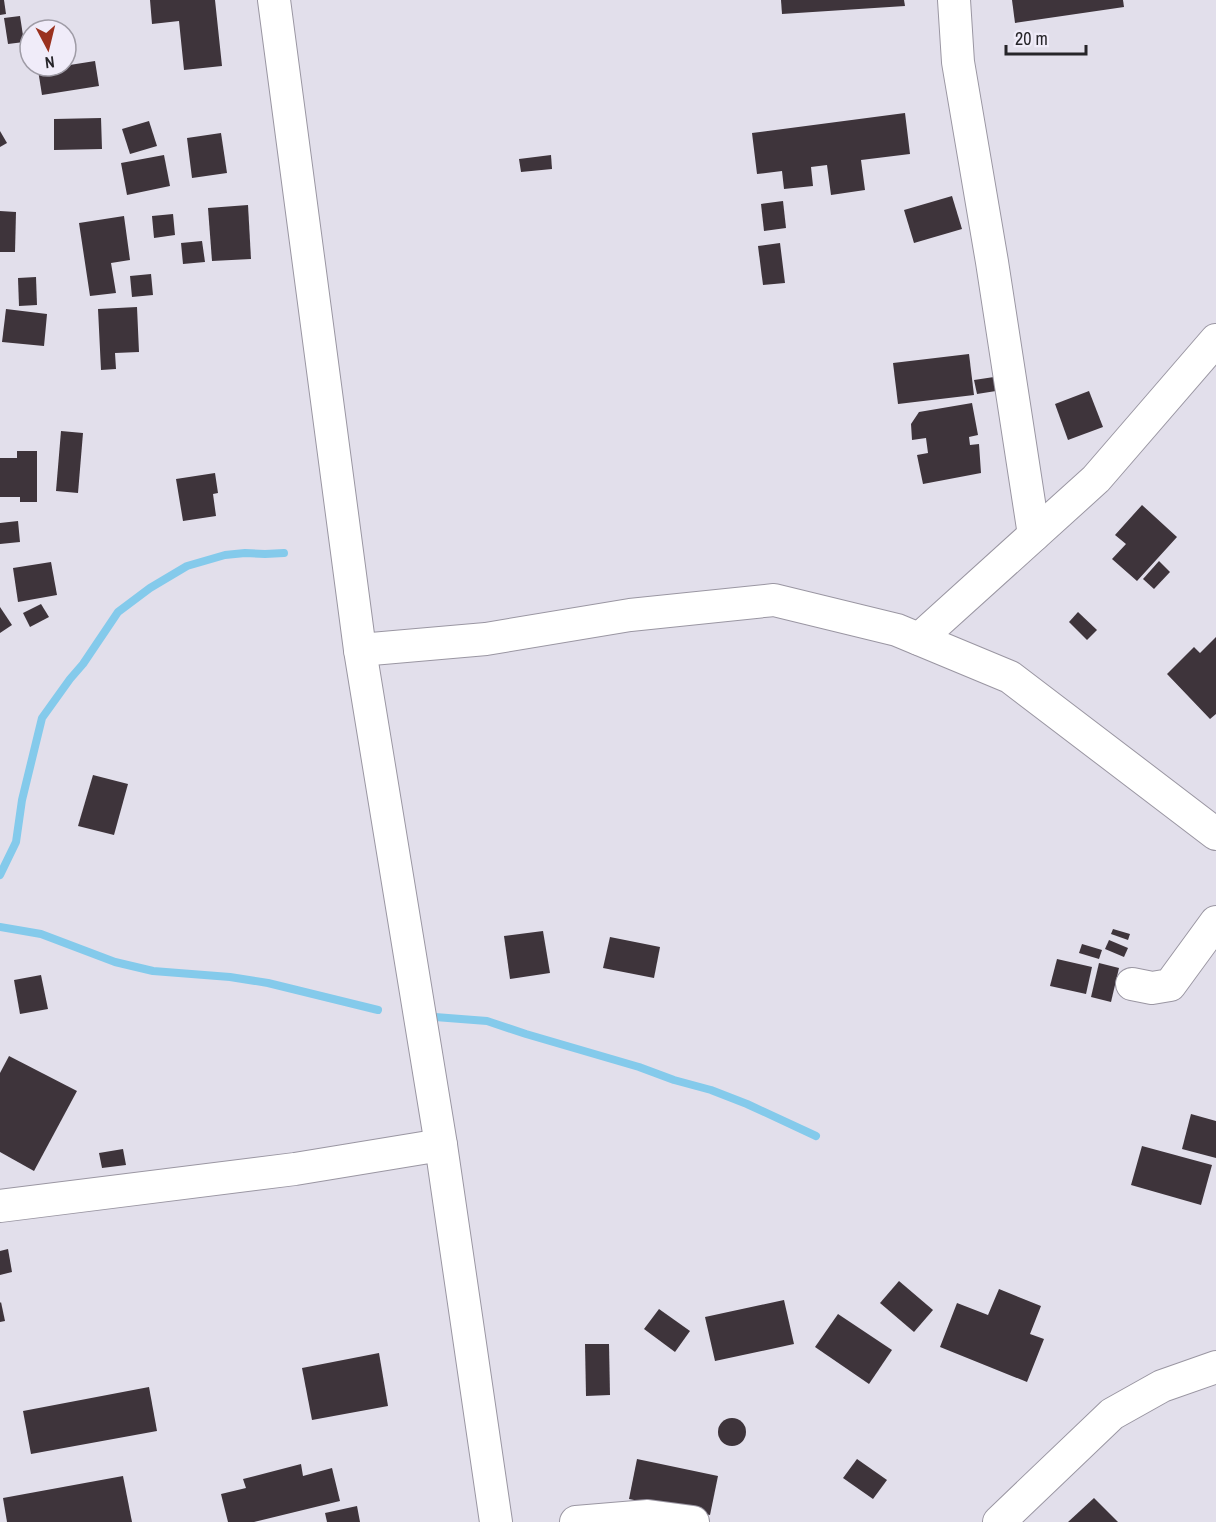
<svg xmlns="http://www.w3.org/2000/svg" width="1216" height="1522" font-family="'Archivo Narrow',sans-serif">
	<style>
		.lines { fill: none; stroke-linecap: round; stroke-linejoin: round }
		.stream { stroke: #84caeb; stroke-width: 8 }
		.building { fill: #3e343b }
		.minor-casing { stroke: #9a96a2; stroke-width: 34 }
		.minor { stroke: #fff; stroke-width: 32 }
	</style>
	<rect width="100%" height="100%" fill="#e2dfeb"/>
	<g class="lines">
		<!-- stream -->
		<g class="stream">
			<polyline points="0,875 16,842 22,800 42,718 70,679 83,664 118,612 150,588 187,566 225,555 245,553 265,554 284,553"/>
			<polyline points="0,927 41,934 115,962 153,971 230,977 268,983 378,1010"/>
			<polyline points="435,1017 487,1021 526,1034 639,1067 674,1080 711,1090 747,1104 816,1136"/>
		</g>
	</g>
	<!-- building -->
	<g class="building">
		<polygon points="0,0 4,0 6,14 0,15"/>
		<polygon points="150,0 215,0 222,66 184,70 179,21 152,24"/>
		<polygon points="781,0 904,0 905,6 782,14"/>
		<polygon points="1012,0 1123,0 1124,7 1015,23"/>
		<polygon points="20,16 24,42 8,44 4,18"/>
		<polygon points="95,61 99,86 42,95 38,70"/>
		<polygon points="905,113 910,154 861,160 865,190 831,195 827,165 811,167 813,186 784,189 782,171 757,174 752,133"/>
		<polygon points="101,118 102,149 54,150 54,119"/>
		<polygon points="149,121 157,146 130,154 122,129"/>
		<polygon points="0,131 7,143 0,147"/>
		<polygon points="221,133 227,173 192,178 187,138"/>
		<polygon points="164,155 170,186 127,195 121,163"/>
		<polygon points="551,155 552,169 521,172 519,159"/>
		<polygon points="952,196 962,229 914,243 904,210"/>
		<polygon points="783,201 786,228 764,231 761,204"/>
		<polygon points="248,205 251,259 212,261 208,208"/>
		<polygon points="0,211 16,212 15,252 0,252"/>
		<polygon points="173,214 175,235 154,238 152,216"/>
		<polygon points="124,216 130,260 111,263 116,293 90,296 79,223"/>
		<polygon points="202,241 205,262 183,264 181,243"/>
		<polygon points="780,243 785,283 763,285 758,246"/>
		<polygon points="151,274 153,295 132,297 130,276"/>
		<polygon points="36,277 37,305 19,306 18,278"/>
		<polygon points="137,307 139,352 115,353 116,369 101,370 98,309"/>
		<polygon points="6,309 47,314 44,346 2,342"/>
		<polygon points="969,354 974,395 898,404 893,363"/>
		<polygon points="994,377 996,391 977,394 974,380"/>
		<polygon points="1089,391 1103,427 1068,440 1055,404"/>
		<polygon points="972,403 978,435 969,437 970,445 979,444 981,473 923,484 917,455 928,453 926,438 912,440 911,424 919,412"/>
		<polygon points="61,431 83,433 78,493 56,491"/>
		<polygon points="17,451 37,451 37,502 20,502 20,497 0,497 0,458 17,458"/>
		<polygon points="215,473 218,493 213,494 216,516 183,521 176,479"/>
		<polygon points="1142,505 1177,537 1137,581 1112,559 1126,544 1115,535"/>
		<polygon points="18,521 20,542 0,544 0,523"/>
		<polygon points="1159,561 1170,572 1154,589 1143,579"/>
		<polygon points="51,562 57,595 18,602 13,568"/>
		<polygon points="41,604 49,617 30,627 23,613"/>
		<polygon points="0,607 12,625 0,633"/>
		<polygon points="1078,612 1097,630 1087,640 1069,622"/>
		<polygon points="1216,637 1216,714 1210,719 1167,674 1194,647 1200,653"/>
		<polygon points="93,775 128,784 114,835 78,826"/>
		<polygon points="1113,929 1130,934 1128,940 1111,934"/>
		<polygon points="543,931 550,973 510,979 504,936"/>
		<polygon points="610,937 660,947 654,978 603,968"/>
		<polygon points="1109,940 1128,948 1124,957 1105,949"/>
		<polygon points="1082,944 1102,950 1099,959 1079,953"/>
		<polygon points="1057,959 1092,967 1086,994 1050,986"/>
		<polygon points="1099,963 1119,968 1111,1002 1091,997"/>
		<polygon points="41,975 48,1009 20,1014 14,980"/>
		<polygon points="9,1056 77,1091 34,1171 0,1152 0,1073"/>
		<polygon points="1191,1114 1216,1121 1216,1158 1182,1149"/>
		<polygon points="1142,1146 1212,1165 1201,1205 1131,1185"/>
		<polygon points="123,1149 126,1165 102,1168 99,1153"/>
		<polygon points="8,1249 12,1272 0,1275 0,1251"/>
		<polygon points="899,1281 933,1310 914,1332 880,1303"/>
		<polygon points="999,1289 1041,1306 1030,1334 1044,1339 1027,1382 940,1347 957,1303 988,1315"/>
		<polygon points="784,1300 794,1344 715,1361 705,1317"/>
		<polygon points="1,1302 5,1321 0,1322 0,1303"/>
		<polygon points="659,1309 690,1331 675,1352 644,1329"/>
		<polygon points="838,1314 892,1350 869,1384 815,1347"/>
		<polygon points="585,1344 609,1344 610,1395 586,1396"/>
		<polygon points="379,1353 388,1406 312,1420 302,1368"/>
		<polygon points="149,1387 157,1431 31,1454 23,1411"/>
		<circle cx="732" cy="1432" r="14"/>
		<polygon points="637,1459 718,1476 710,1515 629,1499"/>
		<polygon points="857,1459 887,1480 873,1499 843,1478"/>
		<polygon points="301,1464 303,1476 332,1468 340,1501 254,1522 228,1522 221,1494 246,1488 243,1479"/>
		<polygon points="123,1476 132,1522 7,1522 3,1498"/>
		<polygon points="1094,1498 1118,1522 1068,1522"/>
		<polygon points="357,1506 360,1522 327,1522 325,1513"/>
	</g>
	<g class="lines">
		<!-- minor casing -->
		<g class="minor-casing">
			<g id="minor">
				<polyline points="274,0 360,650 441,1145 496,1522"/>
				<polyline points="954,0 958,62 992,262 1034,535"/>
				<polyline points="919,639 1096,479 1216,340"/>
				<polyline points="360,650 486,639 630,615 774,600 897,630 1010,677 1216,834"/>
				<polyline points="1132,984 1152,988 1170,985 1216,922"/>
				<polyline points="0,1206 295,1169 441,1145"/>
				<polyline points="576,1522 648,1516 693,1522"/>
				<polyline points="999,1522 1112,1414 1162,1386 1216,1367"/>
			</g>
		</g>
		<!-- minor -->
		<use href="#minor" class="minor"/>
	</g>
	<!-- north arrow -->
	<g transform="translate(48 48) rotate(173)"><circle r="28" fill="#f0ecf9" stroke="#9f9ca6" stroke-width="1.5"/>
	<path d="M0-4.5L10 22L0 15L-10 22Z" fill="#9a311e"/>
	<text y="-9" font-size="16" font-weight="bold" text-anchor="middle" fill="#262529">N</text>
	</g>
	<!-- scale -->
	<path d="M1006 45v9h80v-9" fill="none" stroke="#262529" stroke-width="3"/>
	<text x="1015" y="45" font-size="18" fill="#262529" stroke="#f0ecf9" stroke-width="4.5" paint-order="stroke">20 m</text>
</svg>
